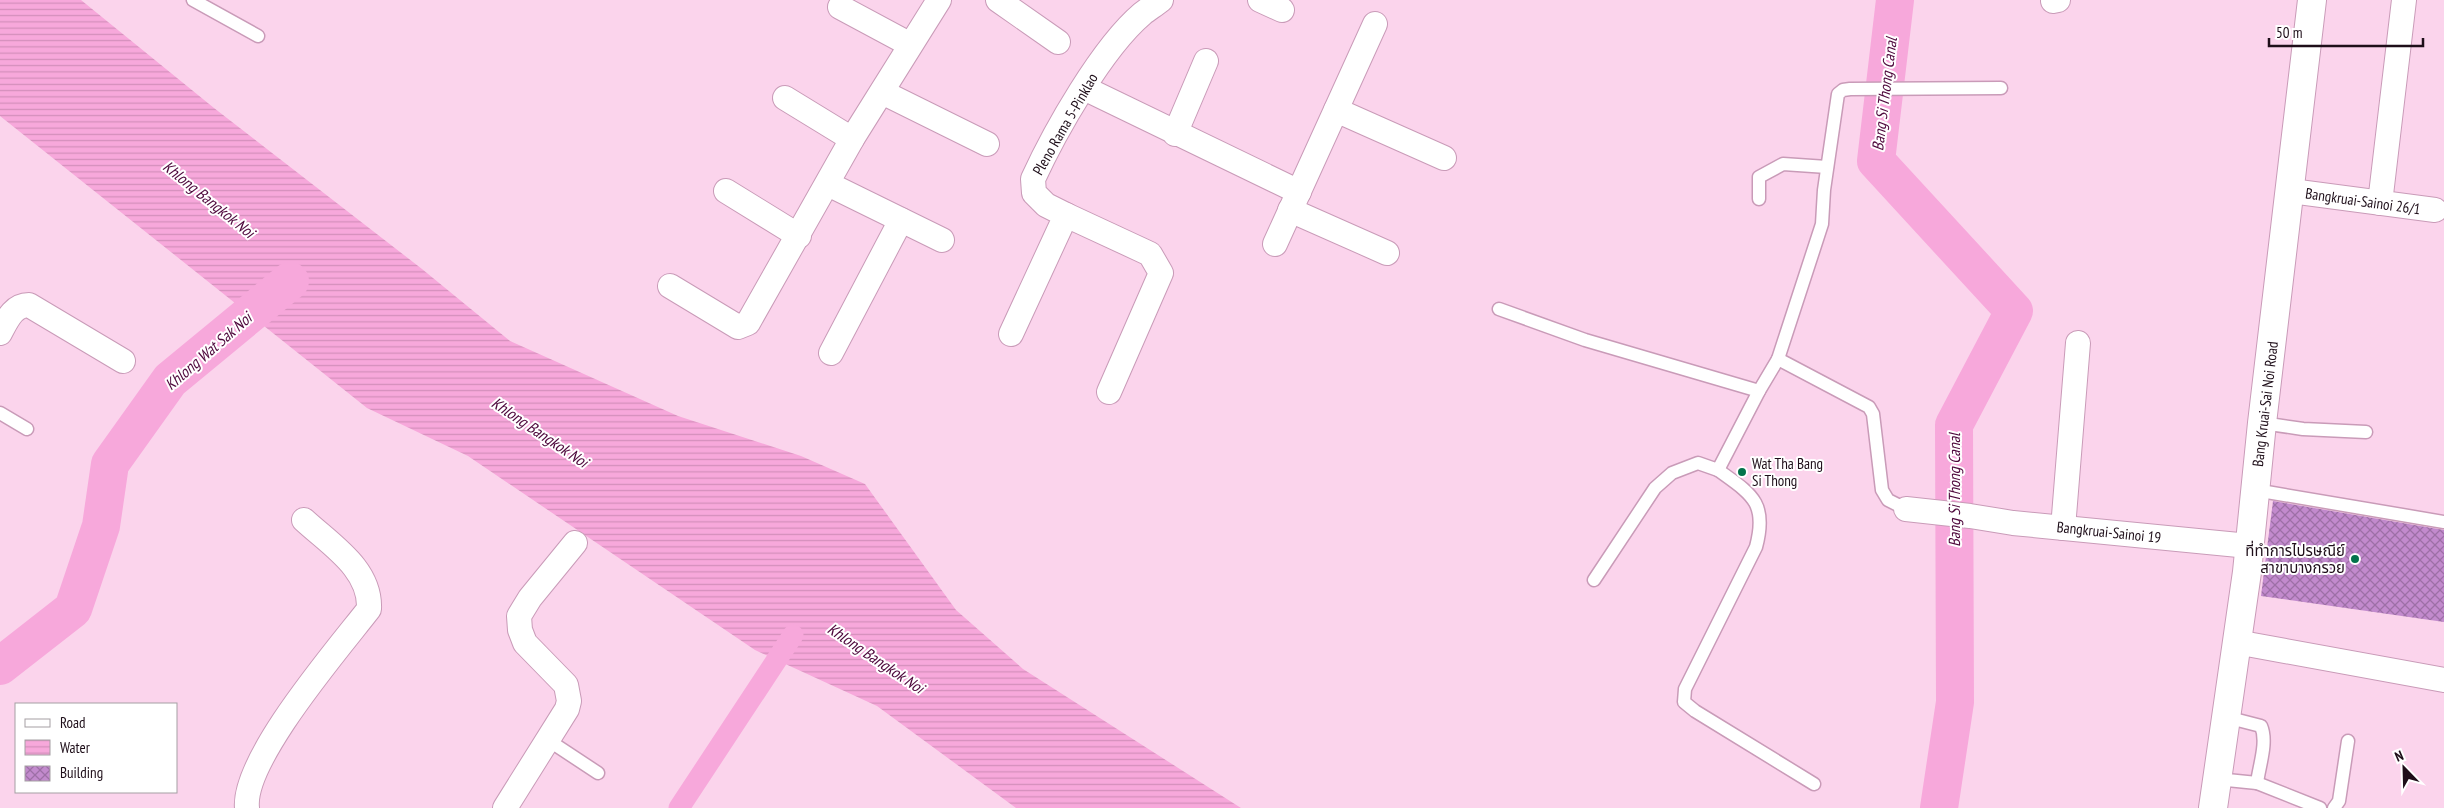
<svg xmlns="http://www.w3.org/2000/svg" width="2444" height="808" font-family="'PT Sans Narrow','Noto Sans Thai',sans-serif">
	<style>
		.water { fill: url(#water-rules) }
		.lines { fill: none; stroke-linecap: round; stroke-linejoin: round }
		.canal { stroke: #f7a8db; stroke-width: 21 }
		.river { stroke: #f7a8db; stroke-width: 38 }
		.building { fill: url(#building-cross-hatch) }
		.service-casing { stroke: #c99bb8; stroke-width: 15 }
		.minor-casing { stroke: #c99bb8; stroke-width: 26 }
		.secondary-casing { stroke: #c99bb8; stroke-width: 30 }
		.service { stroke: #fff; stroke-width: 12 }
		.minor { stroke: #fff; stroke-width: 24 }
		.secondary { stroke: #fff; stroke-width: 28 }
		.poi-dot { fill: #03724b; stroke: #fff; stroke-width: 2 }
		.labels { text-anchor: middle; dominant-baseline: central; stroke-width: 4; stroke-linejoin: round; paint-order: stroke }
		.street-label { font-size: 15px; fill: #1e0e19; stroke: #fff }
		.poi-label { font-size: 15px; fill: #1e0e19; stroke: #fff; text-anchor: start }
		.water-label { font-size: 16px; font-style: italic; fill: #4e083c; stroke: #fff }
	</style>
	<defs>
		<pattern id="water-rules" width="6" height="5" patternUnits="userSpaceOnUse" patternTransform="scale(1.25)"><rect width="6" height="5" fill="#f7a8db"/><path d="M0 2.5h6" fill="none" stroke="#d38fbb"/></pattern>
		<pattern id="building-cross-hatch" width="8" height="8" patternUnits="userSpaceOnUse" patternTransform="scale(1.25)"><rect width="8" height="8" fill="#c28acd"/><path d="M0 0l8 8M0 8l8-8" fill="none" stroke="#9d6fa6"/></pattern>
	</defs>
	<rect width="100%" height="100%" fill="#fbd4ec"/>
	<!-- water -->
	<polygon class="water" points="0,0 81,0 214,108 422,269 510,341 678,416 801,456 865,484 956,610 1023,669 1241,808 1016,808 877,706 755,650 468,456 367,408 0,116"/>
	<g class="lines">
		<!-- canal -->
		<polyline class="canal" points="679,808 793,635"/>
		<!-- river -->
		<g class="river">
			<polyline points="1895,0 1876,161 2014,311 1954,425 1955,702 1939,808"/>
			<polyline points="0,666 73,609 101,526 110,464 170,380 290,281"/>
		</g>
	</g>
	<!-- building -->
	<polygon class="building" points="2273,501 2444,530 2444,622 2261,596"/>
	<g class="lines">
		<!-- service casing -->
		<g class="service-casing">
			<g id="service">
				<polyline points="193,0 258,36"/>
				<polyline points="1759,199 1759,177 1783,164 1827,167"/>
				<polyline points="1499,309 1585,340 1759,391"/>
				<polyline points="1778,359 1822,224 1824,190 1838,94 1843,90 1850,89 2001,88"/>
				<polyline points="0,413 27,429"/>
				<polyline points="2262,423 2303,429 2366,432"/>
				<path d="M1718 470C1751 494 1768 502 1756 547L1685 689 1684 702 1695 711 1814 784"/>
				<polyline points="2255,490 2444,522"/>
				<polyline points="1594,580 1655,488 1672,473 1698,463 1718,470 1759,391 1778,359 1869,407 1873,414 1882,490 1888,500 1906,509"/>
				<polyline points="548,740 598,773"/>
				<path d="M2217 779 2257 783C2259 766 2268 742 2261 726L2226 717"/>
				<polyline points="2257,783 2320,808"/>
				<polyline points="2334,808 2339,801 2348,741"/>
			</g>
		</g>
		<!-- minor casing -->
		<g class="minor-casing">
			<g id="minor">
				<polyline points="998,0 1058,42"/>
				<polyline points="1260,0 1282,10"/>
				<polyline points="2053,1 2058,0"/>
				<polyline points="840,7 909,44"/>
				<polyline points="1084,88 1299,192"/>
				<polyline points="882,92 987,144"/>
				<polyline points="785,98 852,139"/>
				<polyline points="1336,110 1444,158"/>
				<polyline points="1175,134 1206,61"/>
				<polyline points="828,184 942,240"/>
				<polyline points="726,191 799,236"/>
				<polyline points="2291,191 2435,210"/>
				<polyline points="2380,203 2404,0"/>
				<polyline points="1290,210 1387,253"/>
				<polyline points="1066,215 1150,254 1161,273 1109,392"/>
				<polyline points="1275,244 1375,24"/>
				<polyline points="670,286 738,327 748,323 852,139 939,0"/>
				<path d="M0 333C7 320 13 305 29 305L123 361"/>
				<path d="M1011 334 1066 215 1046 205 1034 193 1033 179C1055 131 1102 48 1142 14 1148 9 1155 5 1161 0"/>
				<polyline points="831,353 901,220"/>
				<polyline points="1906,509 1970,516 2013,523 2249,546"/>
				<polyline points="2063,528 2078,343"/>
				<polyline points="2236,642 2444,680"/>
				<path d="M247 808C242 760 338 649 369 609 371 569 331 545 304 520"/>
				<polyline points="505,808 567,709 569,701 566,685 525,643 520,630 519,616 530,598 575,543"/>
			</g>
		</g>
		<!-- secondary casing -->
		<g class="secondary-casing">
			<polyline id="secondary" points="2213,808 2247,572 2262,423 2312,0"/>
		</g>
		<!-- service -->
		<use href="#service" class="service"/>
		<!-- minor -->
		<use href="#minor" class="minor"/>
		<!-- secondary -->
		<use href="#secondary" class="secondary"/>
	</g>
	<!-- markers -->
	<g class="poi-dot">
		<circle cx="1742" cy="472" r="5"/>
		<circle cx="2355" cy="559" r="5"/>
	</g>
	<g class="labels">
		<!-- street labels -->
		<g class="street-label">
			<text transform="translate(1065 124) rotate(-60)">Pleno Rama 5-Pinklao</text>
			<text transform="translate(2363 201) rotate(8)">Bangkruai-Sainoi 26/1</text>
			<text transform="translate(2265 404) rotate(-83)">Bang Kruai-Sai Noi Road</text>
			<text transform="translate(2109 532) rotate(6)">Bangkruai-Sainoi 19</text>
		</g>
		<!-- poi labels -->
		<g class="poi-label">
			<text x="1752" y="463">Wat Tha Bang<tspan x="1752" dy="17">Si Thong</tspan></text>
			<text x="2345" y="550" text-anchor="end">ที่ทำการไปรษณีย์<tspan x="2345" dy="17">สาขาบางกรวย</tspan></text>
		</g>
		<!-- water labels -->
		<g class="water-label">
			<text transform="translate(1884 94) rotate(-83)">Bang Si Thong Canal</text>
			<text transform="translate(209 199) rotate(39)">Khlong Bangkok Noi</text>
			<text transform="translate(208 351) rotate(-41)">Khlong Wat Sak Noi</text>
			<text transform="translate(540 432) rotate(34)">Khlong Bangkok Noi</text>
			<text transform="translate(1954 490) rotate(-90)">Bang Si Thong Canal</text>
			<text transform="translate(876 658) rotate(34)">Khlong Bangkok Noi</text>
		</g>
	</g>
	<!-- legend -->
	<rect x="15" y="703" width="162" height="90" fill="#ffffff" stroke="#a59fa3"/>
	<rect x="25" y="719" width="25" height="8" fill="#ffffff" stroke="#a59fa3"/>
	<text x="60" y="728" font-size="15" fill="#1e0e19">Road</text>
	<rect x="25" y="740" width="25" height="15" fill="url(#water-rules)" stroke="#a59fa3"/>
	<text x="60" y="753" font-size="15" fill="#1e0e19">Water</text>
	<rect x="25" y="766" width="25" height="15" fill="url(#building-cross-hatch)" stroke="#a59fa3"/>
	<text x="60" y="778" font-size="15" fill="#1e0e19">Building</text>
	<!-- north arrow -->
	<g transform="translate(2404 768) rotate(337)" stroke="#ffffff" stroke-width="4" paint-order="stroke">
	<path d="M0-4L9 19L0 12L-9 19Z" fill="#1e0e19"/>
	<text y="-8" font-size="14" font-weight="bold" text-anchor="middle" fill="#1e0e19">N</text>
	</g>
	<!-- scale -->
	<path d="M2269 38v8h154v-8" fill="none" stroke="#1e0e19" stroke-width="2.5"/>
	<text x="2276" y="38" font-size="15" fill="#1e0e19" stroke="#ffffff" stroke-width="4" paint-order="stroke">50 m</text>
</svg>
